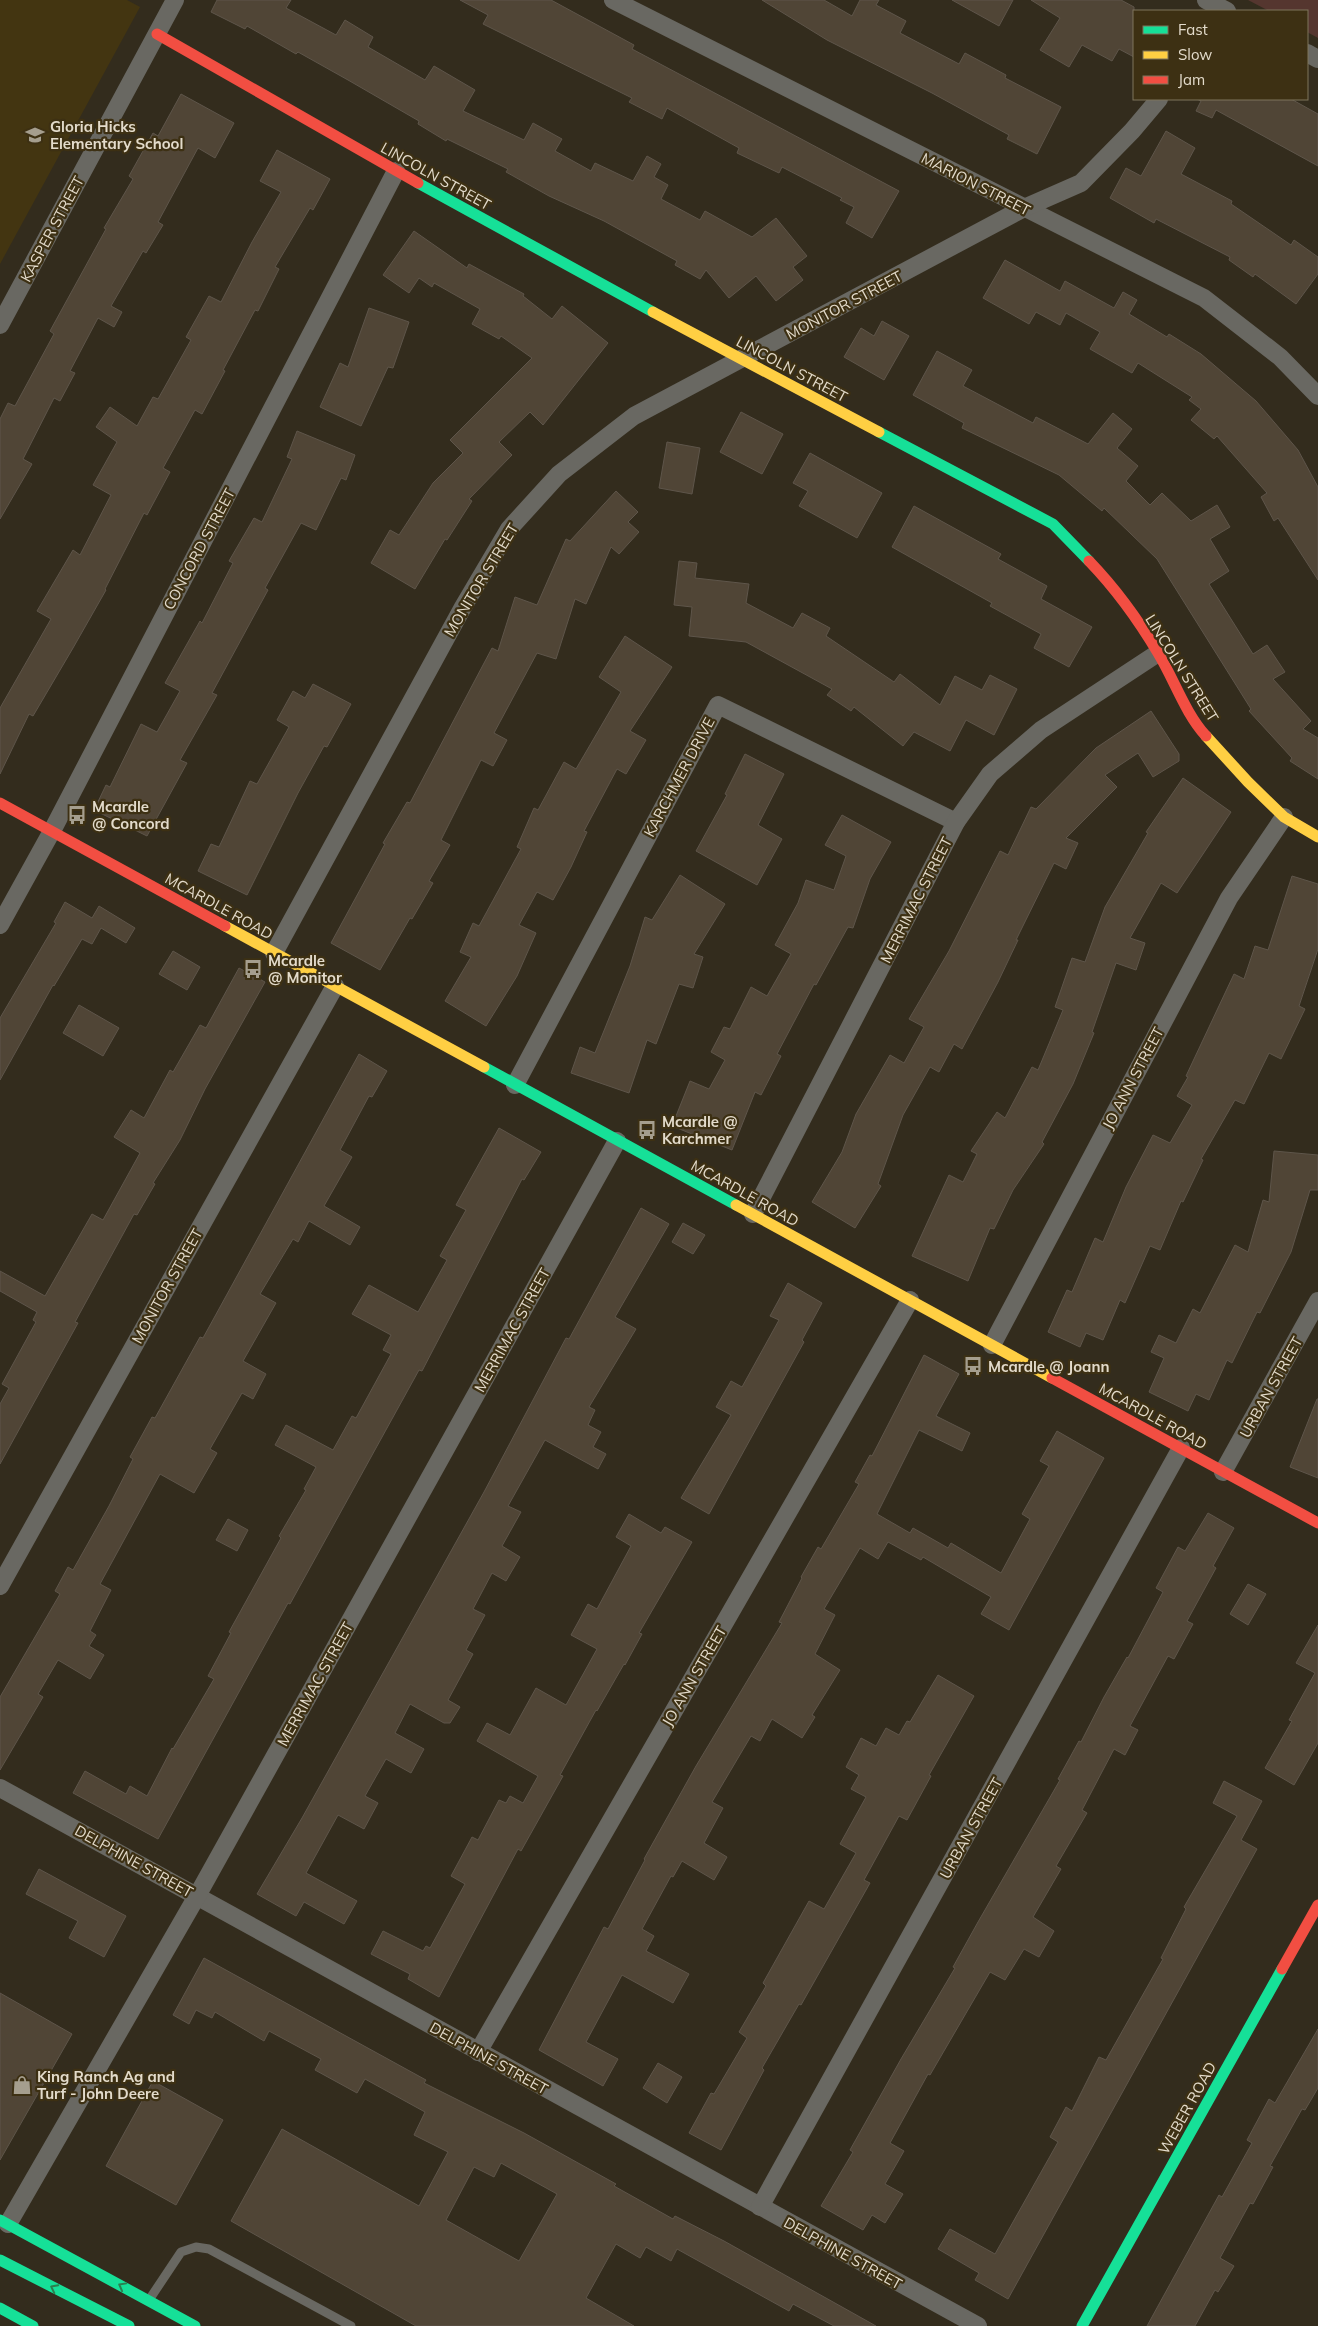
<svg xmlns="http://www.w3.org/2000/svg" width="1318" height="2326" font-family="Mulish,sans-serif">
	<style>
		.built { fill: #433511 }
		.green { fill: #55362f }
		.building { fill: #504536; stroke: #5e554a; fill-rule: evenodd }
		.lines { fill: none; stroke-linecap: round; stroke-linejoin: round }
		.lane { stroke: #696862; stroke-width: 9 }
		.street { stroke: #696862; stroke-width: 18 }
		.fast { stroke: #16e098; stroke-width: 11 }
		.slow { stroke: #ffcf43; stroke-width: 11 }
		.jam { stroke: #f24e42; stroke-width: 11 }
		.oneway { stroke: #2b7f4f }
		.labels { text-anchor: middle; dominant-baseline: central; stroke-width: 4.5; stroke-linejoin: round; paint-order: stroke }
		.poi-label { font-size: 15px; font-weight: bold; fill: #e3dbcb; stroke: #3d3013; text-anchor: start }
		.street-label { font-size: 15px; fill: #e3dbcb; stroke: #3d3013 }
	</style>
	<rect width="100%" height="100%" fill="#332c1d"/>
	<!-- built -->
	<polygon class="built" points="0,0 127,0 140,7 0,264"/>
	<!-- green -->
	<polygon class="green" points="1248,0 1318,0 1318,38 1307,32 1307,11 1269,11"/>
	<!-- building -->
	<g class="building">
		<polygon points="217,0 291,0 286,8 336,35 345,20 373,37 368,47 425,80 434,66 475,90 463,111 524,140 533,123 562,139 555,151 591,171 595,163 633,181 647,156 661,164 654,177 668,185 661,199 700,220 705,211 752,237 776,218 807,256 793,267 803,280 776,301 756,276 729,298 706,270 700,279 675,265 677,261 604,221 549,196 506,172 508,169 447,139 446,141 418,124 419,121 348,80 298,52 296,54 247,26 245,29 211,12"/>
		<polygon points="460,0 551,0 634,45 632,49 899,191 872,238 846,223 854,207 840,200 842,198 782,167 779,173 737,153 739,148 667,108 662,119 629,102 632,98 483,24 488,15"/>
		<polygon points="762,0 824,0 852,16 860,0 879,0 876,5 906,21 900,33 959,64 965,53 1006,75 1005,78 1061,107 1037,154 1007,139 1009,135 932,93 827,40"/>
		<polygon points="952,0 1013,0 999,26"/>
		<polygon points="1031,0 1121,0 1134,7 1134,57 1119,49 1112,61 1082,45 1069,67 1040,50 1060,18"/>
		<polygon points="181,94 234,123 215,158 198,148 158,222 163,225 146,253 143,251 111,306 122,312 114,327 98,318 70,371 75,373 60,401 54,398 23,459 32,464 0,519 0,419 8,403 15,406 54,334 50,331 106,229 104,228 133,179 129,176 153,133 158,136"/>
		<polygon points="1197,99 1291,99 1318,114 1318,166 1216,110 1212,118 1196,111 1201,101"/>
		<polygon points="1166,131 1195,148 1181,174 1232,201 1231,204 1291,245 1294,240 1318,257 1318,274 1296,304 1255,274 1253,277 1229,260 1230,257 1156,219 1154,223 1110,198 1126,168 1141,176"/>
		<polygon points="277,150 330,179 313,210 310,208 275,267 279,269 258,311 255,310 223,370 225,371 202,414 195,410 163,468 170,472 147,515 144,513 105,589 106,590 73,648 33,716 29,714 0,774 0,708 51,619 37,611 73,550 80,555 111,495 93,485 117,442 96,427 110,407 137,426 153,397 158,399 191,340 186,337 209,296 221,302 252,242 281,192 260,181"/>
		<polygon points="414,231 467,268 469,264 524,294 523,296 552,319 562,306 608,343 543,425 530,412 499,442 512,455 469,499 472,501 447,540 445,539 415,589 371,563 390,530 399,535 433,483 463,453 450,440 532,358 501,336 499,339 472,324 480,309 434,283 432,287 419,278 409,293 383,275"/>
		<polygon points="1005,260 1060,291 1065,281 1114,308 1123,292 1137,300 1129,314 1167,337 1169,334 1201,354 1256,401 1298,450 1318,487 1318,580 1278,518 1274,521 1261,497 1267,493 1217,436 1214,439 1191,420 1201,409 1189,400 1192,397 1138,363 1132,373 1090,349 1100,332 1066,313 1060,325 1036,312 1029,324 983,298"/>
		<polygon points="369,308 409,322 393,368 388,367 361,426 320,407 340,363 348,367"/>
		<polygon points="882,321 909,336 884,380 844,357 861,328 874,336"/>
		<polygon points="937,351 972,370 963,386 1033,423 1036,417 1088,444 1113,413 1132,429 1117,448 1138,466 1126,481 1150,505 1162,493 1191,521 1217,505 1230,527 1210,539 1229,571 1209,584 1253,654 1267,645 1285,672 1273,679 1311,721 1303,729 1318,738 1318,779 1290,761 1292,758 1249,711 1251,709 1157,559 1104,508 1102,511 1059,475 962,428 964,423 913,395"/>
		<polygon points="741,412 783,434 762,474 720,452"/>
		<polygon points="297,431 355,455 346,480 341,478 316,530 301,523 265,588 268,590 212,693 217,695 180,760 187,763 147,836 94,810 106,785 110,787 141,724 157,732 180,691 165,683 200,621 202,623 233,563 229,561 254,518 262,522 292,459 287,457"/>
		<polygon points="667,442 700,448 692,494 659,488"/>
		<polygon points="810,453 882,493 857,538 799,506 808,491 793,483"/>
		<polygon points="616,491 638,512 628,522 639,532 619,554 611,547 586,604 575,599 556,659 537,653 494,733 507,740 493,766 481,760 441,840 450,845 429,881 433,883 412,919 410,918 380,970 331,943 385,844 383,843 407,802 410,803 492,648 498,651 515,597 537,605 566,539 570,541"/>
		<polygon points="914,506 1001,554 998,559 1047,586 1041,599 1092,627 1069,667 1034,648 1041,634 990,606 992,603 892,547"/>
		<polygon points="679,561 697,563 695,578 749,584 746,603 793,628 802,613 830,628 826,636 894,682 900,674 940,705 955,676 982,690 990,675 1017,689 994,735 966,720 950,751 914,732 903,746 854,707 851,711 827,695 832,689 746,642 689,636 692,607 674,605"/>
		<polygon points="625,636 672,667 630,731 646,740 626,774 617,769 584,831 587,832 571,867 553,900 537,892 519,925 536,933 517,976 486,1026 445,1001 471,957 460,952 473,923 479,926 521,849 517,847 534,808 538,810 564,762 576,769 621,692 599,677"/>
		<polygon points="313,684 351,704 327,747 324,746 298,793 247,895 198,871 211,844 219,847 250,781 257,784 289,727 277,720 293,691 305,698"/>
		<polygon points="1151,711 1179,754 1179,761 1153,777 1138,753 1105,775 1117,787 1066,838 1078,843 1066,869 1054,863 1016,940 1018,940 998,982 962,1049 954,1044 939,1072 930,1067 903,1115 878,1184 881,1186 855,1228 812,1202 842,1152 856,1114 890,1055 904,1063 924,1027 909,1019 949,951 1000,851 1008,855 1031,807 1036,809 1096,748"/>
		<polygon points="745,754 784,774 758,825 782,839 757,885 696,851 727,795 725,794"/>
		<polygon points="1183,778 1231,812 1177,893 1161,883 1130,938 1145,943 1136,970 1116,963 1092,1032 1094,1033 1073,1084 1042,1142 1044,1144 1013,1190 994,1229 990,1228 968,1281 912,1256 949,1175 963,1182 977,1154 971,1151 997,1112 1005,1118 1032,1067 1038,1070 1063,1010 1055,1007 1072,958 1085,962 1105,907 1148,833 1146,832"/>
		<polygon points="842,815 891,842 870,879 853,928 848,927 816,985 814,984 777,1054 781,1056 761,1095 755,1092 732,1150 672,1126 690,1081 709,1089 725,1060 711,1052 724,1027 730,1029 751,987 767,996 791,954 775,945 798,903 806,880 834,890 846,856 825,845"/>
		<polygon points="680,875 725,904 694,954 703,957 693,988 679,984 656,1044 647,1040 629,1093 571,1073 580,1047 595,1053 630,966 645,917 652,920"/>
		<polygon points="1292,876 1318,884 1318,949 1299,1006 1305,1009 1281,1059 1269,1053 1244,1104 1235,1100 1201,1159 1203,1160 1183,1202 1181,1201 1160,1250 1150,1246 1125,1303 1120,1300 1103,1340 1086,1333 1080,1347 1048,1332 1067,1290 1072,1292 1095,1238 1103,1242 1126,1187 1153,1135 1170,1143 1192,1105 1177,1096 1188,1077 1186,1076 1234,974 1244,979 1255,946 1268,950"/>
		<polygon points="65,902 92,918 99,906 135,928 126,943 101,928 92,944 82,939 54,986 53,985 0,1080 0,1018 56,923 54,922"/>
		<polygon points="173,951 200,967 187,990 159,974"/>
		<polygon points="239,968 265,982 205,1089 180,1140 153,1183 155,1184 137,1215 134,1214 75,1322 78,1323 0,1464 0,1404 9,1388 2,1384 36,1322 33,1320 37,1312 0,1291 0,1271 45,1296 92,1214 103,1220 140,1153 114,1137 131,1110 144,1118 170,1070 173,1072 200,1025 206,1028"/>
		<polygon points="79,1005 119,1028 103,1056 63,1033"/>
		<polygon points="359,1054 387,1071 372,1097 369,1096 340,1150 352,1157 324,1206 360,1227 350,1245 309,1221 298,1242 293,1239 260,1294 276,1303 243,1361 266,1374 253,1399 242,1393 210,1449 217,1453 194,1493 160,1474 100,1584 111,1590 90,1631 96,1635 89,1646 104,1655 90,1679 58,1660 38,1694 43,1697 0,1770 0,1697 60,1594 55,1591 68,1567 73,1570 109,1506 133,1459 130,1457 152,1417 155,1418 200,1337 203,1338"/>
		<polygon points="499,1128 541,1152 524,1180 522,1179 422,1371 419,1370 290,1604 288,1603 158,1839 73,1793 85,1771 126,1794 130,1786 147,1796 172,1748 173,1749 214,1679 208,1676 231,1633 229,1632 281,1538 279,1536 306,1490 304,1489 316,1467 275,1445 286,1425 333,1450 352,1416 356,1418 391,1354 383,1350 391,1335 352,1314 369,1285 418,1312 447,1260 440,1256 466,1210 456,1205"/>
		<polygon points="1274,1151 1318,1155 1318,1190 1310,1190 1291,1252 1260,1313 1257,1312 1232,1363 1227,1360 1209,1400 1196,1394 1188,1411 1149,1392 1164,1358 1151,1352 1159,1335 1176,1343 1193,1309 1200,1313 1235,1245 1248,1252 1263,1200 1269,1202"/>
		<polygon points="641,1208 669,1224 615,1317 636,1329 589,1407 595,1410 588,1425 601,1432 593,1447 606,1454 598,1469 545,1440 508,1506 521,1512 502,1546 520,1557 506,1581 492,1573 473,1609 485,1615 466,1650 473,1654 448,1700 460,1707 450,1723 444,1723 410,1704 395,1733 424,1749 411,1773 386,1759 365,1796 378,1803 364,1829 338,1815 306,1873 357,1901 344,1924 304,1902 296,1916 257,1894 302,1818 484,1492 566,1338 569,1339"/>
		<polygon points="683,1223 705,1235 693,1254 672,1242"/>
		<polygon points="788,1283 822,1303 802,1340 804,1342 709,1514 681,1498 731,1415 716,1407 731,1381 742,1387 779,1320 770,1316"/>
		<polygon points="924,1355 959,1374 936,1416 970,1433 962,1451 919,1430 877,1514 910,1533 913,1528 948,1548 951,1543 1001,1573 1030,1519 1022,1514 1049,1466 1040,1461 1057,1431 1104,1458 1009,1630 981,1614 991,1597 923,1557 921,1560 888,1542 878,1559 860,1548 824,1609 835,1615 815,1654 840,1670 812,1715 815,1717 802,1738 772,1719 760,1741 751,1736 712,1802 723,1808 704,1843 727,1857 714,1880 682,1861 673,1877 671,1876 642,1929 654,1936 646,1951 689,1974 673,2003 622,1975 586,2042 618,2059 603,2086 539,2050 604,1927 608,1929 645,1860 644,1859 696,1766 782,1623 779,1622 802,1578 801,1577 818,1547 821,1549 859,1484 855,1482 870,1455 872,1456"/>
		<polygon points="1317,1399 1318,1399 1318,1478 1290,1467"/>
		<polygon points="1208,1513 1234,1528 1213,1566 1216,1568 1187,1621 1193,1624 1174,1659 1168,1656 1130,1726 1138,1730 1125,1755 1114,1749 1082,1810 1087,1813 1056,1866 1061,1869 1033,1917 1054,1931 1039,1957 1024,1949 1005,1980 990,1972 930,2075 928,2074 890,2143 904,2151 885,2184 903,2194 885,2223 872,2215 863,2230 821,2206 853,2152 850,2150 901,2059 955,1968 953,1967 978,1922 1060,1780 1058,1779 1079,1741 1081,1742 1104,1697 1127,1657 1128,1658 1163,1592 1156,1588 1178,1547 1185,1551"/>
		<polygon points="629,1514 661,1533 665,1527 692,1542 639,1633 642,1634 625,1665 624,1664 597,1711 596,1710 560,1775 563,1776 521,1851 518,1849 439,1997 408,1979 410,1974 371,1954 383,1931 423,1951 426,1946 430,1948 465,1884 451,1876 472,1837 478,1840 499,1800 506,1803 510,1796 523,1803 538,1776 477,1741 487,1723 510,1735 536,1688 566,1705 597,1649 571,1635 588,1604 597,1609 631,1546 616,1537"/>
		<polygon points="228,1519 248,1530 237,1551 216,1540"/>
		<polygon points="1248,1584 1266,1594 1248,1625 1230,1614"/>
		<polygon points="1318,1625 1318,1743 1294,1785 1265,1768 1292,1721 1289,1720 1315,1673 1296,1663"/>
		<polygon points="938,1675 974,1696 929,1775 931,1776 907,1820 899,1816 864,1880 870,1883 801,2005 799,2004 762,2068 764,2070 721,2150 689,2133 711,2093 714,2094 747,2038 739,2032 766,1986 763,1983 809,1901 824,1909 856,1853 840,1844 866,1797 851,1789 859,1775 846,1767 861,1738 876,1746 886,1728 899,1735 907,1721 910,1722"/>
		<polygon points="1224,1781 1262,1801 1241,1840 1257,1849 1008,2299 975,2280 979,2273 938,2249 950,2229 995,2254 1058,2142 1050,2137 1066,2107 1072,2111 1099,2057 1106,2060 1163,1959 1161,1958 1186,1909 1184,1907 1237,1816 1213,1803"/>
		<polygon points="39,1869 126,1916 104,1957 69,1938 78,1921 26,1894"/>
		<path d="M204 1958 426 2080 424 2083 524 2133 616 2184 614 2186 673 2219 675 2216 724 2241 876 2326H834L793 2304 789 2311 677 2249 671 2261 646 2247 640 2258 616 2244 586 2298 634 2326H416L231 2221 282 2129 419 2206 448 2152 414 2135 425 2112 365 2079 357 2093 315 2070 321 2059 269 2031 264 2041 215 2012 212 2018 196 2010 189 2024 173 2015ZM501 2163 557 2194 519 2261 446 2220 474 2167 494 2177Z"/>
		<polygon points="0,1993 72,2034 0,2160"/>
		<polygon points="1318,2029 1318,2088 1305,2110 1302,2109 1270,2166 1273,2167 1253,2204 1250,2203 1220,2258 1234,2266 1218,2292 1215,2290 1195,2326 1147,2326 1219,2195 1222,2197 1252,2143 1247,2140 1269,2099 1275,2103"/>
		<polygon points="658,2063 682,2077 667,2103 643,2088"/>
		<polygon points="153,2081 223,2120 176,2205 106,2166"/>
	</g>
	<g class="lines">
		<!-- lane -->
		<polyline class="lane" points="149,2300 181,2252 196,2247 209,2249 351,2326"/>
		<!-- street -->
		<g class="street">
			<polyline points="613,0 1204,298 1280,357 1318,396"/>
			<polyline points="1206,0 1227,11"/>
			<polyline points="1307,53 1318,59"/>
			<polyline points="0,325 175,0"/>
			<polyline points="0,925 52,831 396,171"/>
			<polyline points="274,953 463,607 509,529 559,474 634,416 1024,208 1081,183 1132,131 1159,99"/>
			<polyline points="515,1085 718,705 956,822"/>
			<polyline points="753,1214 956,822 990,774 1041,730 1158,653"/>
			<polyline points="992,1345 1229,898 1284,817"/>
			<polyline points="1223,1472 1318,1301"/>
			<polyline points="0,1586 335,986"/>
			<polyline points="0,1788 978,2326"/>
			<polyline points="478,2052 910,1300"/>
			<polyline points="760,2207 1181,1448"/>
			<polyline points="8,2224 197,1896 617,1141"/>
		</g>
		<!-- fast -->
		<g class="fast">
			<polyline points="418,183 653,312"/>
			<polyline points="879,432 1053,524 1089,561"/>
			<polyline points="484,1067 736,1205"/>
			<polyline points="0,2220 195,2326"/>
			<polyline points="0,2260 129,2326"/>
			<polyline points="0,2308 33,2326"/>
			<polyline points="1082,2326 1282,1969"/>
		</g>
		<!-- slow -->
		<g class="slow">
			<polyline points="653,312 879,432"/>
			<polyline points="1206,736 1248,782 1284,817 1318,837"/>
			<polyline points="225,926 484,1067"/>
			<polyline points="736,1205 1052,1378"/>
		</g>
		<!-- jam -->
		<g class="jam">
			<polyline points="157,34 418,183"/>
			<path d="M1089 561C1115 588 1139 621 1158 653 1175 681 1185 713 1206 736"/>
			<polyline points="0,803 225,926"/>
			<polyline points="1052,1378 1318,1523"/>
			<polyline points="1282,1969 1318,1905"/>
		</g>
	</g>
	<!-- one-way arrows -->
	<defs><path id="oneway-chevron" d="M-2-3.5L2.5 0L-2 3.5" fill="none" stroke-width="1.6" stroke-linecap="round" stroke-linejoin="round" transform="scale(1.25)"/></defs>
	<g class="oneway">
		<use href="#oneway-chevron" transform="translate(122 2286) rotate(-151)"/>
		<use href="#oneway-chevron" transform="translate(54 2288) rotate(-153)"/>
	</g>
	<!-- icons -->
	<defs>
		<g id="school-bare" transform="scale(1.5)"><path d="M0-5L7-2L0 1L-7-2ZM-4 1L0 2.5L4 1V4Q0 6-4 4Z" fill="#a59e8e" stroke="#3d3013" stroke-width="2.5" paint-order="stroke"/></g>
		<g id="bus-bare" transform="scale(1.5)"><path d="M-5-6H5V4H4V6H2V4H-2V6H-4V4H-5ZM-3.5-4V0h7V-4ZM-3.5 1.2v1.5H-2V1.2ZM2 1.2v1.5H3.5V1.2Z" fill="#a59e8e" stroke="#3d3013" stroke-width="2.5" paint-order="stroke"/></g>
		<g id="shop-bare" transform="scale(1.5)"><path d="M-5-2.5h2.3a2.7 3.5 0 0 1 5.4 0H5L5.5 6h-11ZM-1.5-2.5h3a1.5 2.3 0 0 0-3 0Z" fill="#a59e8e" stroke="#3d3013" stroke-width="2.5" paint-order="stroke"/></g>
	</defs>
	<g fill-rule="evenodd">
		<use href="#school-bare" x="35" y="135"/>
		<use href="#bus-bare" x="77" y="815"/>
		<use href="#bus-bare" x="253" y="969"/>
		<use href="#bus-bare" x="647" y="1130"/>
		<use href="#bus-bare" x="973" y="1366"/>
		<use href="#shop-bare" x="22" y="2085"/>
	</g>
	<g class="labels">
		<!-- poi labels -->
		<g class="poi-label">
			<text x="50" y="126">Gloria Hicks<tspan x="50" dy="17">Elementary School</tspan></text>
			<text x="92" y="806">Mcardle<tspan x="92" dy="17">@ Concord</tspan></text>
			<text x="268" y="960">Mcardle<tspan x="268" dy="17">@ Monitor</tspan></text>
			<text x="662" y="1121">Mcardle @<tspan x="662" dy="17">Karchmer</tspan></text>
			<text x="988" y="1366">Mcardle @ Joann</text>
			<text x="37" y="2076">King Ranch Ag and<tspan x="37" dy="17">Turf - John Deere</tspan></text>
		</g>
		<!-- street labels -->
		<g class="street-label">
			<text transform="translate(436 176) rotate(29)">LINCOLN STREET</text>
			<text transform="translate(976 184) rotate(27)">MARION STREET</text>
			<text transform="translate(52 229) rotate(-62)">KASPER STREET</text>
			<text transform="translate(844 305) rotate(-28)">MONITOR STREET</text>
			<text transform="translate(792 369) rotate(28)">LINCOLN STREET</text>
			<text transform="translate(199 549) rotate(-62)">CONCORD STREET</text>
			<text transform="translate(481 580) rotate(-59)">MONITOR STREET</text>
			<text transform="translate(1182 668) rotate(58)">LINCOLN STREET</text>
			<text transform="translate(679 777) rotate(-62)">KARCHMER DRIVE</text>
			<text transform="translate(916 900) rotate(-63)">MERRIMAC STREET</text>
			<text transform="translate(219 906) rotate(29)">MCARDLE ROAD</text>
			<text transform="translate(1133 1078) rotate(-62)">JO ANN STREET</text>
			<text transform="translate(745 1193) rotate(29)">MCARDLE ROAD</text>
			<text transform="translate(167 1286) rotate(-61)">MONITOR STREET</text>
			<text transform="translate(512 1330) rotate(-61)">MERRIMAC STREET</text>
			<text transform="translate(1271 1387) rotate(-61)">URBAN STREET</text>
			<text transform="translate(1153 1416) rotate(29)">MCARDLE ROAD</text>
			<text transform="translate(694 1676) rotate(-60)">JO ANN STREET</text>
			<text transform="translate(315 1684) rotate(-61)">MERRIMAC STREET</text>
			<text transform="translate(971 1828) rotate(-61)">URBAN STREET</text>
			<text transform="translate(134 1861) rotate(29)">DELPHINE STREET</text>
			<text transform="translate(489 2058) rotate(29)">DELPHINE STREET</text>
			<text transform="translate(1187 2108) rotate(-61)">WEBER ROAD</text>
			<text transform="translate(843 2253) rotate(29)">DELPHINE STREET</text>
		</g>
	</g>
	<!-- legend -->
	<rect x="1133" y="10" width="175" height="90" fill="#3d3013" stroke="#7f745d"/>
	<rect x="1143" y="26" width="25" height="8" fill="#16e098" stroke="#7f745d"/>
	<text x="1178" y="35" font-size="15" fill="#e3dbcb">Fast</text>
	<rect x="1143" y="51" width="25" height="8" fill="#ffcf43" stroke="#7f745d"/>
	<text x="1178" y="60" font-size="15" fill="#e3dbcb">Slow</text>
	<rect x="1143" y="76" width="25" height="8" fill="#f24e42" stroke="#7f745d"/>
	<text x="1178" y="85" font-size="15" fill="#e3dbcb">Jam</text>
</svg>
